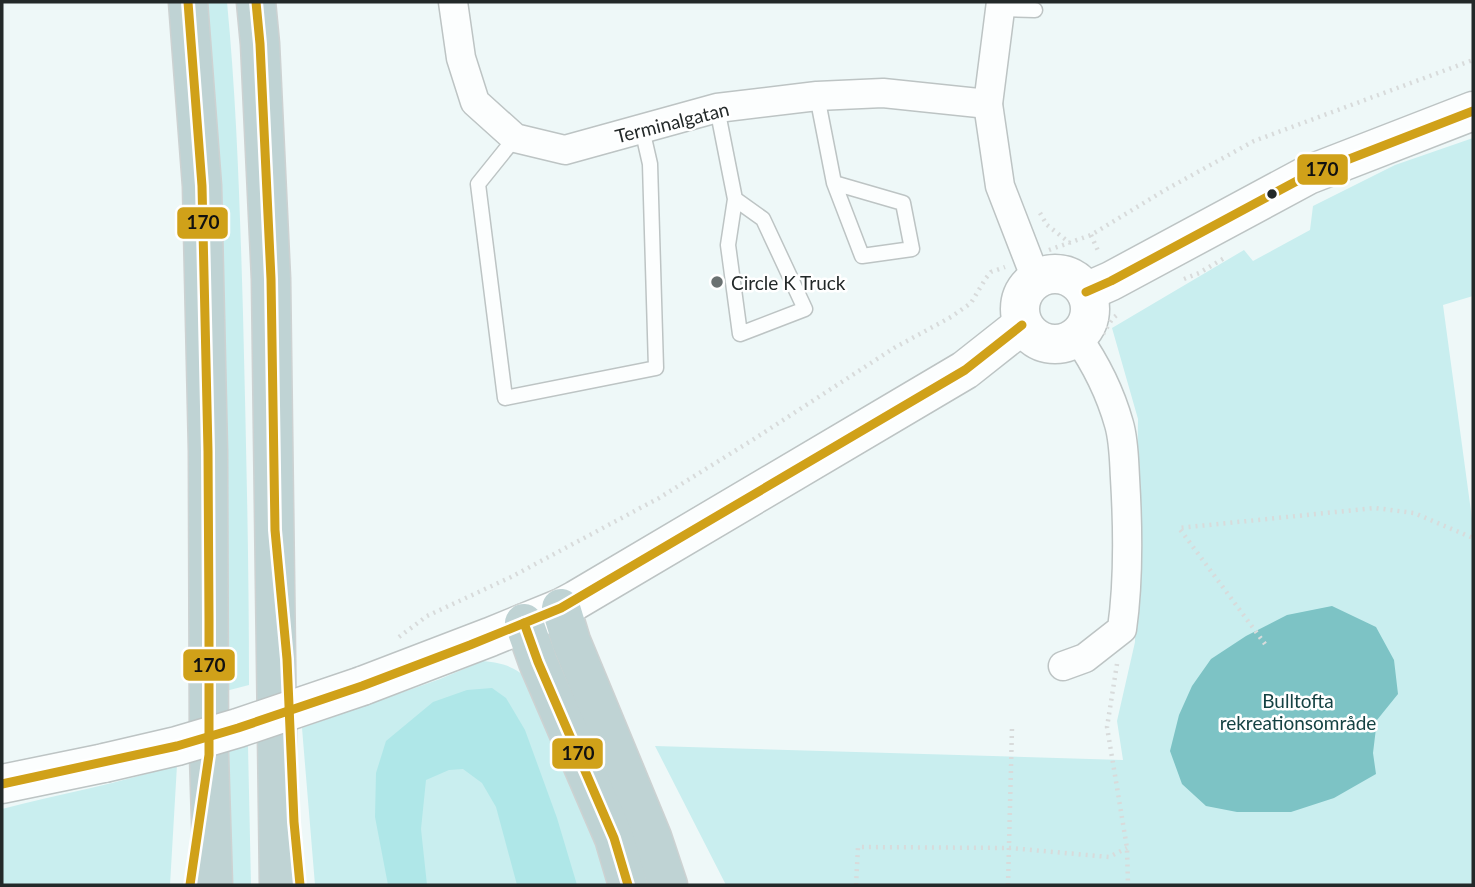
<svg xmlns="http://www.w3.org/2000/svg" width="1475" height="887" font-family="Lato,sans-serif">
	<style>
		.green { fill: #c9eeef }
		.forest { fill: #afe7e8 }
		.water { fill: #7dc3c5 }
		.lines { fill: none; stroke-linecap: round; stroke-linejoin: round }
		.lane-casing { stroke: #bdc4c4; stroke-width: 17 }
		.street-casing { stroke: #bdc4c4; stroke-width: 31 }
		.secondary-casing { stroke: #bdc4c4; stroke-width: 41 }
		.highway-casing { stroke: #cdd2d2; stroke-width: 41 }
		.path { stroke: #d8dbdb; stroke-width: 4.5; stroke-dasharray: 2 5; stroke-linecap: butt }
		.lane { stroke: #fcfefe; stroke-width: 14 }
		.street { stroke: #fcfefe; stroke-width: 28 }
		.secondary { stroke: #fcfefe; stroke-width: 38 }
		.highway { stroke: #bfd3d4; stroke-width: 38 }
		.secondary-bridge-casing { stroke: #bdc4c4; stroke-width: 41; stroke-linecap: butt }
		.secondary-bridge { stroke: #fcfefe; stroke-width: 38 }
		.bus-1-casing { stroke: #fff; stroke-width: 14 }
		.bus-1 { stroke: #d0a119; stroke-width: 9 }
		.bus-dot { fill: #232929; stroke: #fff; stroke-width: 2.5 }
		.poi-dot { fill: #6a7171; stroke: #fff; stroke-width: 2.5 }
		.labels { text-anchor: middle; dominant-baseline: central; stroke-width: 5; stroke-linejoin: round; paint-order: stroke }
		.street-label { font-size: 19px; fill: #232929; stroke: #fff }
		.poi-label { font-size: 19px; fill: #232929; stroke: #fff; text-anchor: start }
		.park-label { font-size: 19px; fill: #154243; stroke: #fff }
		.line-badge { stroke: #fff; stroke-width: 2.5 }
		.pale-badge-label { font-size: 19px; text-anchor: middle; font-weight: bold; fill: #111 }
	</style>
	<rect width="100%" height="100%" fill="#eef8f8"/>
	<!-- green -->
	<g class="green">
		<path d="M198 2H227C237 106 240 210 243 314 246 438 249 561 249 685L222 692Z"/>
		<polygon points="1473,138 1473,296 1443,305 1473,526 1473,885 726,885 655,746 1123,760 1117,721 1135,642 1138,419 1112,328 1244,250 1253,261 1310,230 1313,206 1395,165"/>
		<path d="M483 661C505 663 514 667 531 681L611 885H315L302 728 440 679Z"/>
		<polygon points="248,746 251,885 225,885 222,752"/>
		<path d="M177 765 170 885H2V809C60 794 120 783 177 765Z"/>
	</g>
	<!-- forest -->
	<polygon class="forest" points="492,688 506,698 525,730 557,818 577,885 517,885 496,807 482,783 463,769 449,770 426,780 421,829 427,885 388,885 375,817 376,773 386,741 433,702 467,690"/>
	<!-- water -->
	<polygon class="water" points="1332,606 1376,627 1394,660 1398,694 1377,720 1373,753 1376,774 1334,798 1291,812 1237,812 1206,806 1182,784 1170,751 1179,715 1192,686 1211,659 1246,636 1287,615"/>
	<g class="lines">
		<!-- lane casing -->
		<g class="lane-casing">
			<g id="lane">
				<polyline points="1000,9 1035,10"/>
				<polyline points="817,96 834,183 862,256 912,249 903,203 834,183"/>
				<polyline points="717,108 735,199 728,245 740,334 805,309 763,219 735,199"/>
				<polyline points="515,138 478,184 505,398 656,368 650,164 642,129"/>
			</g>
		</g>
		<!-- street casing -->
		<g class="street-casing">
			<g id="street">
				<polyline points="453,2 461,58 475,102 515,138 565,150 717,108 817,96 883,93 988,104"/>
				<polyline points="1001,2 988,104 1000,186 1036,279"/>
				<path d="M1063 666 1085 658 1122 629C1129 580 1128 528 1125 478 1124 461 1124 441 1119 424 1110 392 1096 364 1077 337"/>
			</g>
		</g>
		<!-- secondary casing -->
		<g class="secondary-casing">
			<g id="secondary">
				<circle cx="1055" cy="309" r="35"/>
				<polyline points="1086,292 1111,281 1308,175 1473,111"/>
				<polyline points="362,686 490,637 561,608 576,600 965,370 1022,325"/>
				<polyline points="2,784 104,763"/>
			</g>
		</g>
		<!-- highway casing -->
		<g class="highway-casing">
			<g id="highway">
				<polyline points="188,2 202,186 208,451 209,755 213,885"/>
				<polyline points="256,2 260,44 271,279 279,885"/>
				<polyline points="561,608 571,641 652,837 668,885"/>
				<polyline points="524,623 538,662 614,838 628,885"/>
			</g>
		</g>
		<!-- path -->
		<g class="path">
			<polyline points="1040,213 1047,225 1070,243"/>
			<polyline points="1091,235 1099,253"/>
			<polyline points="1049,250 1091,235 1165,190 1254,141 1473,60"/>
			<polyline points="1184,279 1199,273 1226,257"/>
			<polyline points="1103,334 1112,319 1118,314"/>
			<polyline points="399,637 427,616 511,577 659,498 754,439 894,348 951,317 971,303 986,278 991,272 1005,267"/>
			<polyline points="1265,644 1179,528 1375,508 1414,513 1473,538"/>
			<polyline points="1117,664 1107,727 1127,848 1128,885"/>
			<polyline points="856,885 858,847 1010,848 1109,857 1127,848"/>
			<polyline points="1008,885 1012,728"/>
		</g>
		<!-- lane -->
		<use href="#lane" class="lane"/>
		<!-- street -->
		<use href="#street" class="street"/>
		<!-- secondary -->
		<use href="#secondary" class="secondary"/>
		<!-- highway -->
		<use href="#highway" class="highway"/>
		<!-- secondary-bridge casing -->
		<g class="secondary-bridge-casing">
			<polyline id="secondary-bridge" points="104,763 177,746 238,728 362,686"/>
		</g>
		<!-- secondary-bridge -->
		<use href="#secondary-bridge" class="secondary-bridge"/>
		<!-- bus-1 casing -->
		<g class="bus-1-casing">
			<g id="bus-1">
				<polyline points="188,2 202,186 208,451 209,619 209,755 190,885"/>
				<polyline points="256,2 260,44 271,279 275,530 287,659 294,822 300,885"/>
				<polyline points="1086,292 1111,281 1308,175 1473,111"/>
				<polyline points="524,623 538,662 614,838 628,885"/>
				<polyline points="2,784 177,746 238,728 362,686 470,645 561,608 965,370 1022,325"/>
			</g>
		</g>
		<!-- bus-1 -->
		<use href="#bus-1" class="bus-1"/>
	</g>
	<!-- markers -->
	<circle class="bus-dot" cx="1272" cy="194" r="6"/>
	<circle class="poi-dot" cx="717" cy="282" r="7"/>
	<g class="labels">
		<!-- street labels -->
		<g class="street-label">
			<text transform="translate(672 122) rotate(-14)">Terminalgatan</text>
		</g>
		<!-- poi labels -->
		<g class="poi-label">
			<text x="731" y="282">Circle K Truck</text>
		</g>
		<!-- park labels -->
		<g class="park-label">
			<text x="1298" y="700">Bulltofta<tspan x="1298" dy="22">rekreationsområde</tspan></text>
		</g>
	</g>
	<g class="line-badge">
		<rect x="1296" y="153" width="53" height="33" rx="7" fill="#d0a119"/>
		<rect x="176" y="206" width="53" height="34" rx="7" fill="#d0a119"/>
		<rect x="182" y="648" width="54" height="34" rx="7" fill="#d0a119"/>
		<rect x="551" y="737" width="53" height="33" rx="7" fill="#d0a119"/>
	</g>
	<g class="pale-badge-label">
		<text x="1322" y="176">170</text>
		<text x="203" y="229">170</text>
		<text x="209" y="672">170</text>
		<text x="578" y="760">170</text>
	</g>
	<!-- border -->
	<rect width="1475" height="887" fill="none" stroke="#232929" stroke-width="7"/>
</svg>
